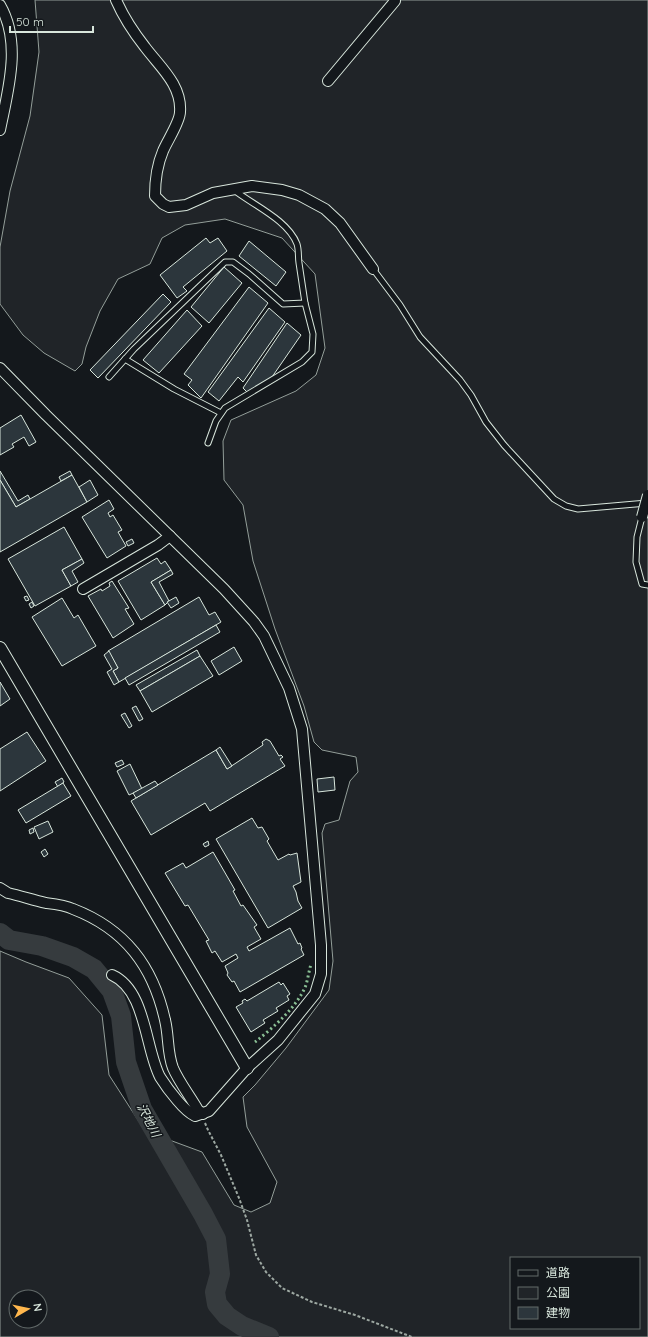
<svg xmlns="http://www.w3.org/2000/svg" width="648" height="1337" font-family="Quicksand,'Noto Sans JP',sans-serif">
	<style>
		.green { fill: #202428; stroke: #939e99; fill-rule: evenodd }
		.lines { fill: none; stroke-linecap: round; stroke-linejoin: round }
		.river { stroke: #363b3e; stroke-width: 20 }
		.building { fill: #2c363c; stroke: #d8e6dc }
		.service-casing { stroke: #d8e6dc; stroke-width: 7 }
		.minor-casing { stroke: #d8e6dc; stroke-width: 12 }
		.tertiary-casing { stroke: #d8e6dc; stroke-width: 14 }
		.path { stroke: #9da8a2; stroke-width: 2; stroke-dasharray: 3 2; stroke-linecap: butt }
		.service { stroke: #14181c; stroke-width: 5 }
		.minor { stroke: #14181c; stroke-width: 10 }
		.tertiary { stroke: #14181c; stroke-width: 12 }
		.minor-bridge-casing { stroke: #d8e6dc; stroke-width: 12; stroke-linecap: butt }
		.minor-bridge { stroke: #14181c; stroke-width: 10 }
		.hedge { stroke: #8ac095; stroke-width: 3; stroke-dasharray: 2 3; stroke-linecap: butt }
		.labels { text-anchor: middle; dominant-baseline: central; stroke-width: 3; stroke-linejoin: round; paint-order: stroke }
		.water-label { font-size: 12px; font-style: italic; fill: #d8e6dc; stroke: #14181c }
	</style>
	<rect width="100%" height="100%" fill="#14181c"/>
	<!-- green -->
	<path class="green" d="M35 0H648V1337H0V951L26 962 69 978 102 1015 109 1075 145 1131 202 1152 234 1205 251 1212 270 1203 277 1182 247 1127 243 1097 255 1085 286 1048 329 990 333 961 322 833 325 824 339 820 350 781 358 772 356 757 322 750 314 742 304 706 275 629 253 561 243 505 224 480 223 441 231 420 296 391 316 375 325 348 315 274 282 238 225 219 185 225 162 238 150 264 118 279 100 311 86 347 82 364 75 371 44 353 23 335 0 304V247L10 191 30 116 39 52ZM511 1258H639V1328H511ZM16 1297H40V1321H16Z"/>
	<g class="lines">
		<!-- river -->
		<polyline class="river" points="0,933 9,940 42,946 73,957 94,969 112,991 121,1016 126,1062 142,1109 203,1214 216,1239 220,1274 215,1292 217,1304 227,1316 242,1326 269,1337"/>
	</g>
	<!-- building -->
	<g class="building">
		<polygon points="206,238 210,243 218,238 227,251 183,287 187,291 177,298 160,275"/>
		<polygon points="249,241 286,272 276,286 239,256"/>
		<polygon points="224,267 242,283 209,323 191,307"/>
		<polygon points="249,287 268,303 201,398 188,385 192,380 184,374"/>
		<polygon points="163,294 171,302 98,378 90,370"/>
		<polygon points="269,308 285,322 243,382 238,377 219,401 208,392"/>
		<polygon points="187,310 202,326 159,373 143,360"/>
		<polygon points="287,323 301,335 272,377 247,392 243,388"/>
		<polygon points="21,415 36,442 29,446 24,437 12,444 14,447 0,455 0,428"/>
		<polygon points="0,471 18,501 28,495 30,499 16,507 0,480"/>
		<polygon points="70,471 72,475 61,481 59,477"/>
		<polygon points="72,475 87,502 0,552 0,480 16,507"/>
		<polygon points="90,480 98,495 87,502 79,487"/>
		<polygon points="109,500 114,509 108,513 110,517 113,515 122,530 118,532 126,546 107,558 82,517"/>
		<polygon points="64,527 82,559 62,570 71,586 35,606 8,559"/>
		<polygon points="132,539 134,543 128,546 126,542"/>
		<polygon points="157,558 161,564 165,561 171,570 151,582 165,605 141,620 118,581"/>
		<polygon points="82,559 84,563 72,571 78,582 71,586 62,570"/>
		<polygon points="171,570 173,574 159,582 169,601 165,605 151,582"/>
		<polygon points="112,581 129,608 125,609 134,624 113,638 88,596 101,589 102,591 110,586 109,583"/>
		<polygon points="27,596 29,600 26,601 24,597"/>
		<polygon points="176,597 179,603 171,608 167,602"/>
		<polygon points="199,597 209,615 215,612 221,622 119,682 113,671 118,668 108,651"/>
		<polygon points="62,598 74,618 78,615 96,646 62,666 32,617"/>
		<polygon points="32,602 34,606 31,608 29,604"/>
		<polygon points="216,625 220,632 129,685 125,678"/>
		<polygon points="234,647 242,661 219,675 211,661"/>
		<polygon points="197,650 200,656 140,691 136,685"/>
		<polygon points="109,651 118,668 113,671 119,682 114,685 107,672 112,669 104,655"/>
		<polygon points="200,656 213,676 152,712 140,691"/>
		<polygon points="0,682 10,699 0,706"/>
		<polygon points="136,706 143,719 139,721 132,708"/>
		<polygon points="125,713 132,726 129,728 121,715"/>
		<polygon points="27,732 46,761 0,791 0,749"/>
		<polygon points="266,739 270,741 279,756 281,755 283,757 280,759 285,766 210,811 205,803 151,835 131,801 216,750 227,769 263,745 262,742"/>
		<polygon points="220,747 232,766 227,769 216,750"/>
		<polygon points="122,760 124,764 117,767 115,763"/>
		<polygon points="130,764 142,789 129,795 117,771"/>
		<polygon points="334,777 335,790 318,792 317,779"/>
		<polygon points="62,778 64,782 58,787 55,782"/>
		<polygon points="155,781 158,785 136,798 133,793"/>
		<polygon points="63,783 71,796 26,823 18,810"/>
		<polygon points="252,818 258,828 262,827 269,839 267,841 278,860 289,854 290,855 297,853 301,882 293,886 296,892 298,901 302,908 268,928 216,839"/>
		<polygon points="48,821 53,832 39,839 34,827"/>
		<polygon points="33,828 34,832 30,834 29,830"/>
		<polygon points="208,841 209,845 205,847 203,844"/>
		<polygon points="45,849 48,854 44,857 41,852"/>
		<polygon points="213,852 235,890 233,891 241,906 243,905 257,925 254,927 261,939 247,947 249,951 290,928 298,944 300,943 302,948 301,949 304,955 240,992 234,981 232,982 227,975 228,973 225,966 238,958 236,954 222,962 215,951 212,953 206,941 209,940 188,905 185,906 165,873 183,863 186,868"/>
		<polygon points="279,982 281,985 283,983 290,994 287,996 289,1000 276,1008 278,1011 263,1020 265,1023 251,1032 236,1007 243,1003 242,1001 245,999 247,1001"/>
	</g>
	<g class="lines">
		<!-- service casing -->
		<g class="service-casing">
			<g id="service">
				<polyline points="373,269 400,305 420,337 460,380 471,395 486,422 504,445 554,499 566,506 578,509 647,503"/>
				<polyline points="125,359 174,389 221,413"/>
				<path d="M109 377 134 349 225 262H233L249 274 283 304 305 303C303 290 301 276 299 263 298 257 299 250 297 244 288 220 253 205 234 190"/>
				<polyline points="208,443 216,421 225,408 302,362 312,352 313,334 305,303"/>
				<polyline points="642,517 637,537 636,562 642,584 648,585"/>
			</g>
		</g>
		<!-- minor casing -->
		<g class="minor-casing">
			<g id="minor">
				<path d="M116 0C123 16 134 33 145 47 160 67 182 85 180 112 180 122 167 141 163 151 157 165 155 181 155 196L163 204 169 207 186 205 213 193 252 186 282 190 299 195 325 209 340 223 373 269"/>
				<path d="M0 5C22 43 8 90 0 130"/>
				<polyline points="328,81 395,1"/>
				<path d="M0 368 46 415 224 589 254 622 264 636 289 688 302 729 321 945V974L315 994 278 1040 247 1068 209 1111 195 1116C187 1112 182 1106 177 1100 171 1093 165 1085 160 1077 145 1048 146 990 112 975"/>
				<polyline points="83,589 158,545 170,536"/>
				<path d="M0 888 8 893C21 896 33 900 46 903 55 904 65 905 73 909 125 929 153 966 165 1020 169 1036 167 1053 173 1068 179 1082 190 1096 198 1110L203 1114"/>
			</g>
		</g>
		<!-- tertiary casing -->
		<g class="tertiary-casing">
			<polyline id="tertiary" points="0,648 247,1068"/>
		</g>
		<!-- path -->
		<polyline class="path" points="205,1123 208,1130 221,1155 239,1198 247,1220 256,1255 266,1272 282,1288 312,1302 355,1315 412,1337"/>
		<!-- service -->
		<use href="#service" class="service"/>
		<!-- minor -->
		<use href="#minor" class="minor"/>
		<!-- tertiary -->
		<use href="#tertiary" class="tertiary"/>
		<!-- minor-bridge casing -->
		<g class="minor-bridge-casing">
			<polyline id="minor-bridge" points="642,517 648,495"/>
		</g>
		<!-- minor-bridge -->
		<use href="#minor-bridge" class="minor-bridge"/>
		<!-- hedge -->
		<path class="hedge" d="M255 1042C273 1028 298 1006 306 985 308 978 309 971 311 964"/>
	</g>
	<g class="labels">
		<!-- water labels -->
		<g class="water-label">
			<text transform="translate(149 1120) rotate(63)">沢地川</text>
		</g>
	</g>
	<!-- legend -->
	<rect x="510" y="1257" width="130" height="72" fill="#14181c" stroke="#626a69"/>
	<rect x="518" y="1270" width="20" height="6" fill="#14181c" stroke="#626a69"/>
	<text x="546" y="1277" font-size="12" fill="#d8e6dc">道路</text>
	<rect x="518" y="1287" width="20" height="12" fill="#202428" stroke="#626a69"/>
	<text x="546" y="1297" font-size="12" fill="#d8e6dc">公園</text>
	<rect x="518" y="1307" width="20" height="12" fill="#2c363c" stroke="#626a69"/>
	<text x="546" y="1317" font-size="12" fill="#d8e6dc">建物</text>
	<!-- north arrow -->
	<g transform="translate(28 1309) rotate(81)"><circle r="19" fill="#14181c" stroke="#626a69"/>
	<path d="M0-3L7 15L0 10L-7 15Z" fill="#ffb74d"/>
	<text y="-6" font-size="11" font-weight="bold" text-anchor="middle" fill="#d8e6dc">N</text>
	</g>
	<!-- scale -->
	<path d="M10 26v6h83v-6" fill="none" stroke="#d8e6dc" stroke-width="2"/>
	<text x="16" y="26" font-size="12" fill="#d8e6dc" stroke="#14181c" stroke-width="3" paint-order="stroke">50 m</text>
</svg>
